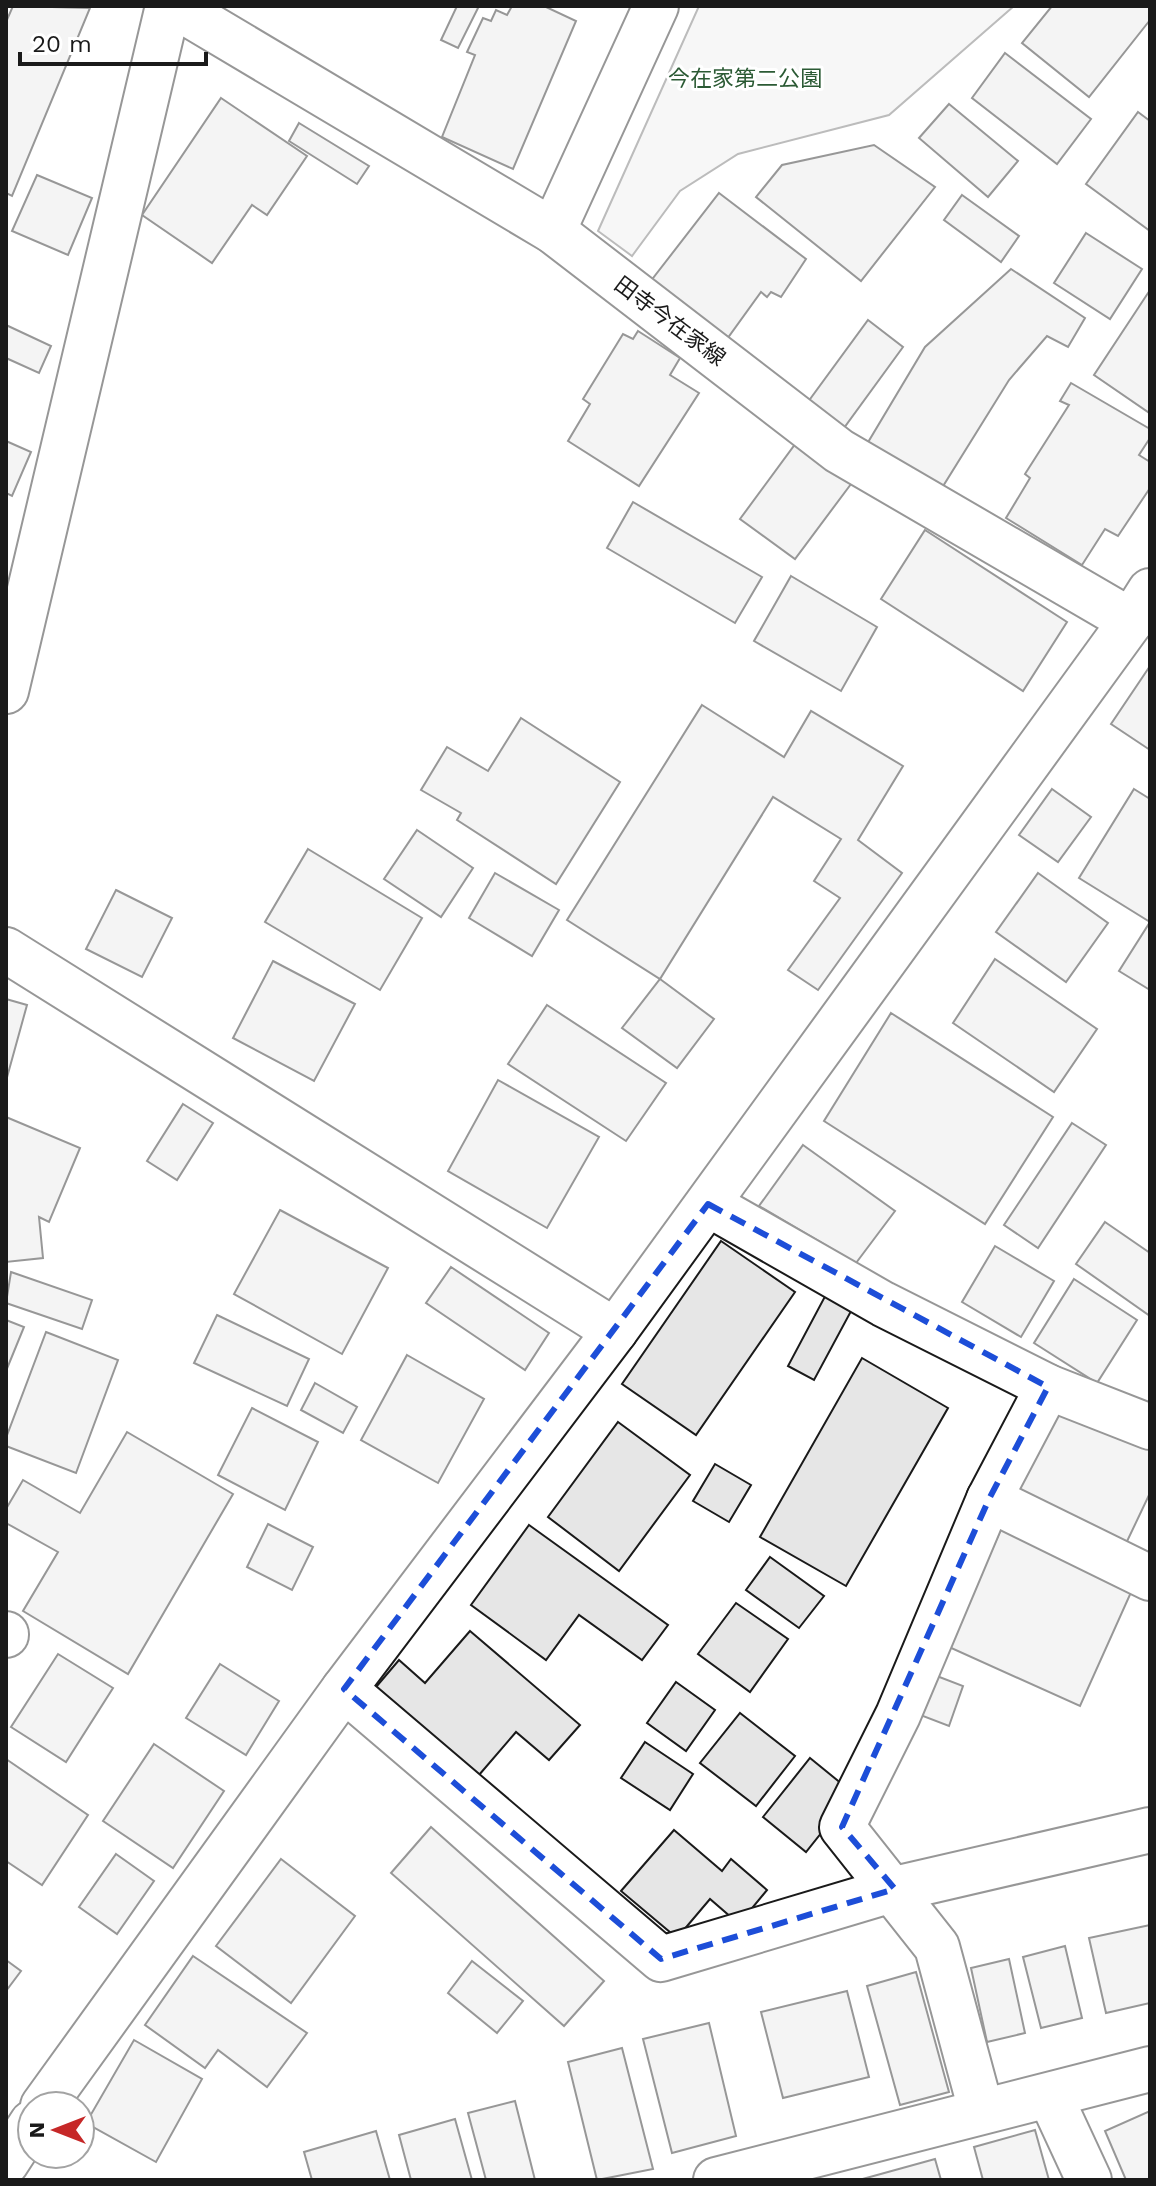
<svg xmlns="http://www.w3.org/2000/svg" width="1156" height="2186" font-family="'Work Sans','Noto Sans JP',sans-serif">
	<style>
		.green { fill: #ededed; stroke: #6a6a6a; stroke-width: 2 }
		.building { fill: #e6e6e6; stroke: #1a1a1a; stroke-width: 2 }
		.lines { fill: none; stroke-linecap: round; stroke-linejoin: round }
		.street-casing { stroke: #1a1a1a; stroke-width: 48 }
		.secondary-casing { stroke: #1a1a1a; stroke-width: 48 }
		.street { stroke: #fff; stroke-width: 44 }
		.secondary { stroke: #fff; stroke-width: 44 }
		.marked { fill: none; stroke: #1d4ed8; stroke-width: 6; stroke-dasharray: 16 10; stroke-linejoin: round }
		.labels { text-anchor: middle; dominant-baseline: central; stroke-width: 6; stroke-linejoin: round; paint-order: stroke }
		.park-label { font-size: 22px; fill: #2b5a34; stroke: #fff }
		.street-label { font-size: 22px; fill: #1a1a1a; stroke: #fff }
	</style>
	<rect width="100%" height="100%" fill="#fff"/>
	<!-- green -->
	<polygon class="green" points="699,6 1014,6 889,115 738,154 680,191 632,256 598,231"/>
	<!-- building -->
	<g class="building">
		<polygon points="13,6 90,8 12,196 6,193 6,22"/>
		<polygon points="457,6 479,6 458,48 441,40"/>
		<polygon points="512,6 544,6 576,21 513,169 442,137 475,55 467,52 483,18 491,21 496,10 507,15"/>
		<polygon points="1052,6 1150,6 1150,20 1089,97 1022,43"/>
		<polygon points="1005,53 1091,119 1057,164 972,98"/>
		<polygon points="221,98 307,156 267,215 252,205 212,263 142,215"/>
		<polygon points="949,104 1018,161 988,197 919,138"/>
		<polygon points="1138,112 1150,121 1150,231 1086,184"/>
		<polygon points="299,123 369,166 357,184 289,141"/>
		<polygon points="874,145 935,187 861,281 756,197 782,165"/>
		<polygon points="37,175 92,198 68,255 12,231"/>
		<polygon points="719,193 806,259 781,297 771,292 767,297 761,292 727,339 650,282"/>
		<polygon points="962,195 1019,236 1001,262 944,220"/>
		<polygon points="1086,233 1142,269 1110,319 1054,283"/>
		<polygon points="1011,269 1085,318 1068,347 1047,336 1009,380 940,491 867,444 925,347"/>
		<polygon points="1150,290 1150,409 1148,412 1094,375"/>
		<polygon points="868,320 903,347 841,432 805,406"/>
		<polygon points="6,325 51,346 39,373 6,358"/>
		<polygon points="638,331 680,358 670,375 699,393 639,486 568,441 590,404 583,399 623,334 633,339"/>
		<polygon points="1071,383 1150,429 1150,438 1139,455 1150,462 1150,488 1118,536 1105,529 1082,565 1006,518 1030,478 1025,474 1069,405 1060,401"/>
		<polygon points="6,441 31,452 12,496 6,493"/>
		<polygon points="796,443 851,484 795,559 740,519"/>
		<polygon points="633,502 762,577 735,623 607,548"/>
		<polygon points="925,530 1067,622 1023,691 881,599"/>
		<polygon points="791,576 877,627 841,691 754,641"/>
		<polygon points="1150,666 1150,750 1111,724"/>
		<polygon points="702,705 784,757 811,711 903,766 858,840 902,873 818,990 788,970 840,898 814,881 841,839 773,797 660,979 567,920"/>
		<polygon points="521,718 620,782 556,884 457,820 461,813 421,790 447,747 488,771"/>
		<polygon points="1052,789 1091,817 1058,862 1019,835"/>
		<polygon points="1134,789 1150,799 1150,922 1079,878"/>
		<polygon points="417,830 473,868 441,917 384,879"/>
		<polygon points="308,849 422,918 380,990 265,922"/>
		<polygon points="495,873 559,910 532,956 469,918"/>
		<polygon points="1038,873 1108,923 1066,982 996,932"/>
		<polygon points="116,890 172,918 142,977 86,949"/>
		<polygon points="1150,922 1150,990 1119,971"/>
		<polygon points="995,959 1097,1029 1054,1092 953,1023"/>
		<polygon points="273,961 355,1004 314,1081 233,1038"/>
		<polygon points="660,979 714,1019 677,1068 622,1028"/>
		<polygon points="6,999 27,1005 6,1081"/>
		<polygon points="547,1005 666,1083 626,1141 508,1064"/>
		<polygon points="891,1013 1053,1117 985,1224 824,1121"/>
		<polygon points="498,1080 599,1137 547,1228 448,1171"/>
		<polygon points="183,1104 213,1123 177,1180 147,1161"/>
		<polygon points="6,1117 80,1148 49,1222 39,1217 43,1258 6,1262"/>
		<polygon points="1072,1123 1106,1145 1038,1248 1004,1225"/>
		<polygon points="803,1145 895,1211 856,1263 759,1206"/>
		<polygon points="280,1210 388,1268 342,1354 234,1294"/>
		<polygon points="1105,1222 1150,1253 1150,1316 1076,1264"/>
		<polygon points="721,1241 795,1292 696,1435 622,1384"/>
		<polygon points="995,1246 1054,1281 1021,1337 962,1302"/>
		<polygon points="451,1267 549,1333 525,1370 426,1303"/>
		<polygon points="11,1272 92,1300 82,1329 6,1303"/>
		<polygon points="1074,1279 1137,1320 1097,1383 1034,1343"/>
		<polygon points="830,1287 857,1300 814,1380 788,1366"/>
		<polygon points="217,1315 309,1359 287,1406 194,1363"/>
		<polygon points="6,1320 24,1327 6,1371"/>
		<polygon points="46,1332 118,1360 76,1473 6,1446 6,1438"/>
		<polygon points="407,1355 484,1399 438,1483 361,1440"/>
		<polygon points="862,1358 948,1408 846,1586 760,1537"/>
		<polygon points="315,1383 357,1407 343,1433 301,1410"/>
		<polygon points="1052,1400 1150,1445 1150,1493 1121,1554 1005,1499"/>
		<polygon points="252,1408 318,1442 285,1510 218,1475"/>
		<polygon points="618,1422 690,1475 619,1571 548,1517"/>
		<polygon points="127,1432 233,1494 128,1674 23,1611 58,1552 6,1523 6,1509 23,1480 80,1513"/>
		<polygon points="715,1464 751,1485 729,1522 693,1501"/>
		<polygon points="1005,1520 1137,1579 1080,1706 949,1647"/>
		<polygon points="268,1524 313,1547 292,1590 247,1567"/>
		<polygon points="529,1525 668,1625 642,1660 579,1615 546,1660 471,1605"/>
		<polygon points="770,1557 824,1596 799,1628 746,1590"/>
		<polygon points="736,1603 788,1639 750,1692 698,1654"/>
		<polygon points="470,1631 580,1725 549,1760 516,1732 479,1775 376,1687 399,1660 425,1683"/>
		<polygon points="58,1654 113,1688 66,1762 11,1727"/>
		<polygon points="220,1664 279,1701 246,1755 186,1718"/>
		<polygon points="929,1673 963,1686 949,1726 915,1713"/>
		<polygon points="676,1682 715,1710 686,1751 647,1723"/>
		<polygon points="740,1713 795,1756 756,1806 700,1763"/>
		<polygon points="645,1742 693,1774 670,1810 621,1778"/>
		<polygon points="154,1744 224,1791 173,1868 103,1821"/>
		<polygon points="810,1758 853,1793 806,1852 763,1817"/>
		<polygon points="6,1759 88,1815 42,1885 6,1861"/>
		<polygon points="431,1827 604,1981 564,2026 391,1873"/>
		<polygon points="674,1830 722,1871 731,1859 767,1890 739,1924 710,1899 677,1938 621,1891"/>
		<polygon points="116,1854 154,1881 117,1934 79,1907"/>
		<polygon points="281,1859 355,1916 291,2003 216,1946"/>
		<polygon points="1150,1925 1150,2003 1106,2013 1089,1938"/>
		<polygon points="1065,1946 1082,2018 1041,2028 1023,1957"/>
		<polygon points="193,1956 307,2033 267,2087 218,2050 205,2068 145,2025"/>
		<polygon points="1009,1959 1025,2033 987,2042 971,1968"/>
		<polygon points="6,1960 21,1971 6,1991"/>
		<polygon points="472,1961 523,2001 497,2033 448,1993"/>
		<polygon points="916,1972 949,2092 900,2105 867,1986"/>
		<polygon points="847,1991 869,2077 783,2098 761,2012"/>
		<polygon points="709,2023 736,2136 672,2153 643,2039"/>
		<polygon points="134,2040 202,2079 156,2162 86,2123"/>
		<polygon points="622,2048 653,2169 597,2180 568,2062"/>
		<polygon points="515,2101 535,2180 486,2180 468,2113"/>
		<polygon points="1150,2111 1150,2180 1126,2180 1105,2131"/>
		<polygon points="455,2119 472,2180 411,2180 399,2135"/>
		<polygon points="1035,2130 1049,2180 983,2180 974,2147"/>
		<polygon points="376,2131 390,2180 312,2180 304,2152"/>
		<polygon points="935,2159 941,2180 859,2180"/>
	</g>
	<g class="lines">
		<!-- street casing -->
		<g class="street-casing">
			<g id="street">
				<polyline points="553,231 656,6"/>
				<polyline points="6,691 168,6"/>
				<polyline points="6,950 615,1331"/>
				<polyline points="708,1204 883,1304 1048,1387 1150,1427"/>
				<polyline points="1048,1387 989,1499 1150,1578"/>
				<polyline points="6,1634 6,1635"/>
				<polyline points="344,1689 661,1959 895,1889 1150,1830"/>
				<polyline points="1050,2096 1089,2180"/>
				<polyline points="43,2106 344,1689 615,1331 1131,621"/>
				<polyline points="981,2110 937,1947 842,1827 898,1715 989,1499"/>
				<polyline points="6,2163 32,2123"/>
				<polyline points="716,2180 1150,2069"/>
			</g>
		</g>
		<!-- secondary casing -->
		<g class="secondary-casing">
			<polyline id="secondary" points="175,6 553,231 839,451 1131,621 1150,591"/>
		</g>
		<!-- street -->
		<use href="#street" class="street"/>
		<!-- secondary -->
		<use href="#secondary" class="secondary"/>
	</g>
	<!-- marked area -->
	<path d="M0 0H1156V2186H0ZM708 1204 1048 1387 989 1499 842 1827 895 1889 661 1959 344 1689Z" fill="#fff" fill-opacity=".55" fill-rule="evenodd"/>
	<path class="marked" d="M708 1204 1048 1387 989 1499 842 1827 895 1889 661 1959 344 1689Z"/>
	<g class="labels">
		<!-- park labels -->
		<g class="park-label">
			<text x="745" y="78">今在家第二公園</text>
		</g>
		<!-- street labels -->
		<g class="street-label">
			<text transform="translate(670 321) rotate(37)">田寺今在家線</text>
		</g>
	</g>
	<!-- border -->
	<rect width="1156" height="2186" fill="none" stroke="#1a1a1a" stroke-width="16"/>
	<!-- north arrow -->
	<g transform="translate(56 2130) rotate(270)"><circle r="38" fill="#ffffff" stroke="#a3a3a3" stroke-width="2"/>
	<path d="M0-6L14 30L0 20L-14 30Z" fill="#c62828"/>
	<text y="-12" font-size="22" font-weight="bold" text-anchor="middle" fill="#1a1a1a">N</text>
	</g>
	<!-- scale -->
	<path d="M20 52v12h186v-12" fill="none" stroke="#1a1a1a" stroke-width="4"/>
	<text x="32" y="52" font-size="24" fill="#1a1a1a" stroke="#ffffff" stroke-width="6" paint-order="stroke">20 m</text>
</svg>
